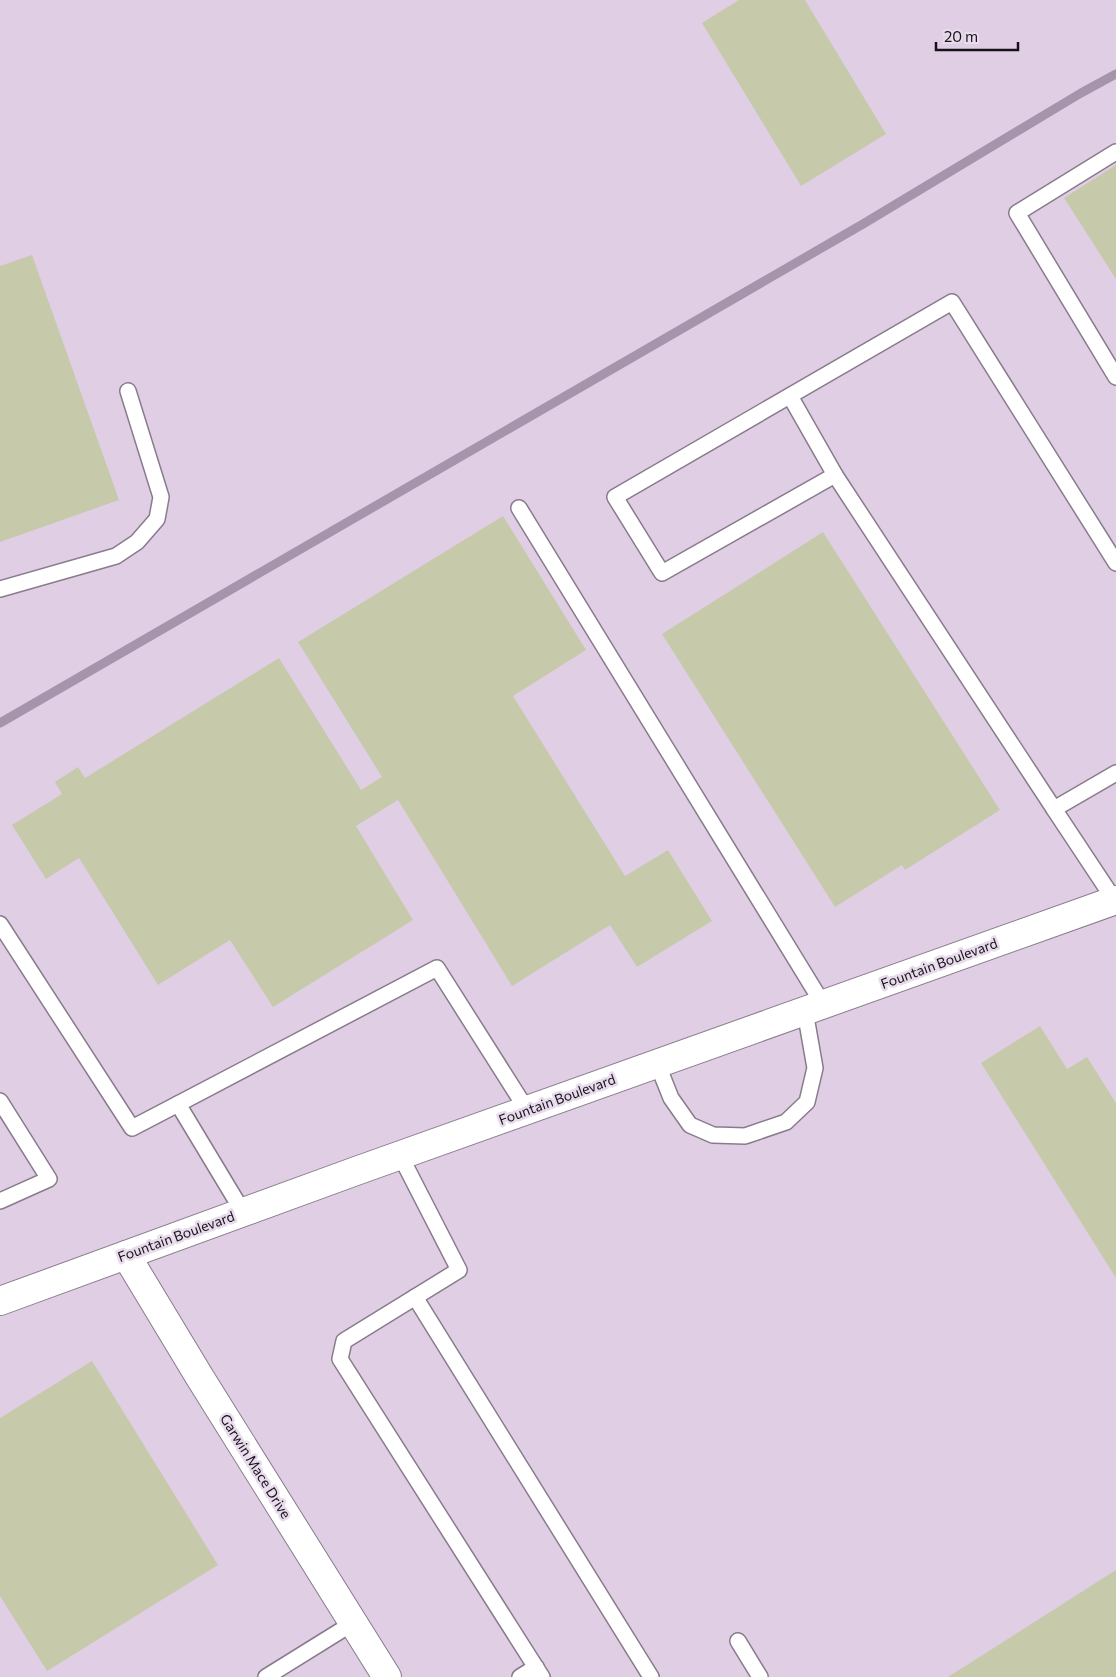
<svg xmlns="http://www.w3.org/2000/svg" width="1116" height="1677" font-family="Commissioner,sans-serif">
	<style>
		.built { fill: #e0cee5 }
		.lines { fill: none; stroke-linecap: round; stroke-linejoin: round }
		.stream { stroke: #a693ac; stroke-width: 9 }
		.building { fill: #c6caab }
		.lane-casing { stroke: #887c8b; stroke-width: 18 }
		.street-casing { stroke: #887c8b; stroke-width: 30 }
		.lane { stroke: #fff; stroke-width: 15 }
		.street { stroke: #fff; stroke-width: 28 }
		.labels { text-anchor: middle; dominant-baseline: central; stroke-width: 5; stroke-linejoin: round; paint-order: stroke }
		.street-label { font-size: 14px; fill: #171218; stroke: #e8dbec }
	</style>
	<rect width="100%" height="100%" fill="#e8dbec"/>
	<!-- built -->
	<rect class="built" x="0" y="0" width="1116" height="1677"/>
	<g class="lines">
		<!-- stream -->
		<polyline class="stream" points="0,723 863,224 1081,93 1116,74"/>
	</g>
	<!-- building -->
	<g class="building">
		<polygon points="739,0 805,0 886,134 801,186 702,23"/>
		<polygon points="1116,165 1116,279 1064,198"/>
		<polygon points="32,255 119,500 0,542 0,266"/>
		<polygon points="503,516 586,650 513,696 625,876 668,850 712,921 637,967 610,925 512,986 398,800 356,826 413,920 273,1007 230,940 158,985 79,858 46,879 12,825 62,794 55,782 78,767 85,778 279,658 361,790 382,777 298,642"/>
		<polygon points="823,532 1000,810 905,870 902,865 835,907 662,634"/>
		<polygon points="1040,1026 1067,1069 1087,1057 1116,1103 1116,1278 981,1063"/>
		<polygon points="92,1361 218,1565 47,1671 0,1596 0,1418"/>
		<polygon points="1116,1570 1116,1677 948,1677"/>
	</g>
	<g class="lines">
		<!-- lane casing -->
		<g class="lane-casing">
			<g id="lane">
				<polyline points="1116,152 1017,213 1116,377"/>
				<polyline points="790,396 835,475"/>
				<polyline points="519,508 823,1004"/>
				<polyline points="0,589 116,556 137,542 157,519 161,497 128,391"/>
				<polyline points="1054,809 835,475 662,573 615,497 952,302 1116,563"/>
				<polyline points="1115,901 1054,809 1116,773"/>
				<polyline points="0,924 132,1128 178,1104"/>
				<polyline points="657,1063 671,1098 690,1125 713,1135 745,1136 786,1122 807,1102 815,1068 805,1011"/>
				<polyline points="0,1101 49,1179 0,1201"/>
				<polyline points="400,1155 459,1270 344,1341 340,1359 542,1677"/>
				<polyline points="243,1212 178,1104 437,968 527,1110"/>
				<polyline points="415,1297 651,1677"/>
				<polyline points="738,1641 760,1677"/>
				<polyline points="266,1677 353,1623"/>
				<polyline points="520,1677 536,1667"/>
			</g>
		</g>
		<!-- street casing -->
		<g class="street-casing">
			<g id="street">
				<polyline points="126,1255 199,1376 387,1677"/>
				<polyline points="0,1301 356,1171 1116,900"/>
			</g>
		</g>
		<!-- lane -->
		<use href="#lane" class="lane"/>
		<!-- street -->
		<use href="#street" class="street"/>
	</g>
	<g class="labels">
		<!-- street labels -->
		<g class="street-label">
			<text transform="translate(939 963) rotate(-20)">Fountain Boulevard</text>
			<text transform="translate(557 1099) rotate(-20)">Fountain Boulevard</text>
			<text transform="translate(176 1236) rotate(-20)">Fountain Boulevard</text>
			<text transform="translate(256 1466) rotate(58)">Garwin Mace Drive</text>
		</g>
	</g>
	<!-- scale -->
	<path d="M936 42v8h82v-8" fill="none" stroke="#171218" stroke-width="2.5"/>
	<text x="944" y="42" font-size="15" fill="#171218" stroke="#e8dbec" stroke-width="4" paint-order="stroke">20 m</text>
</svg>
